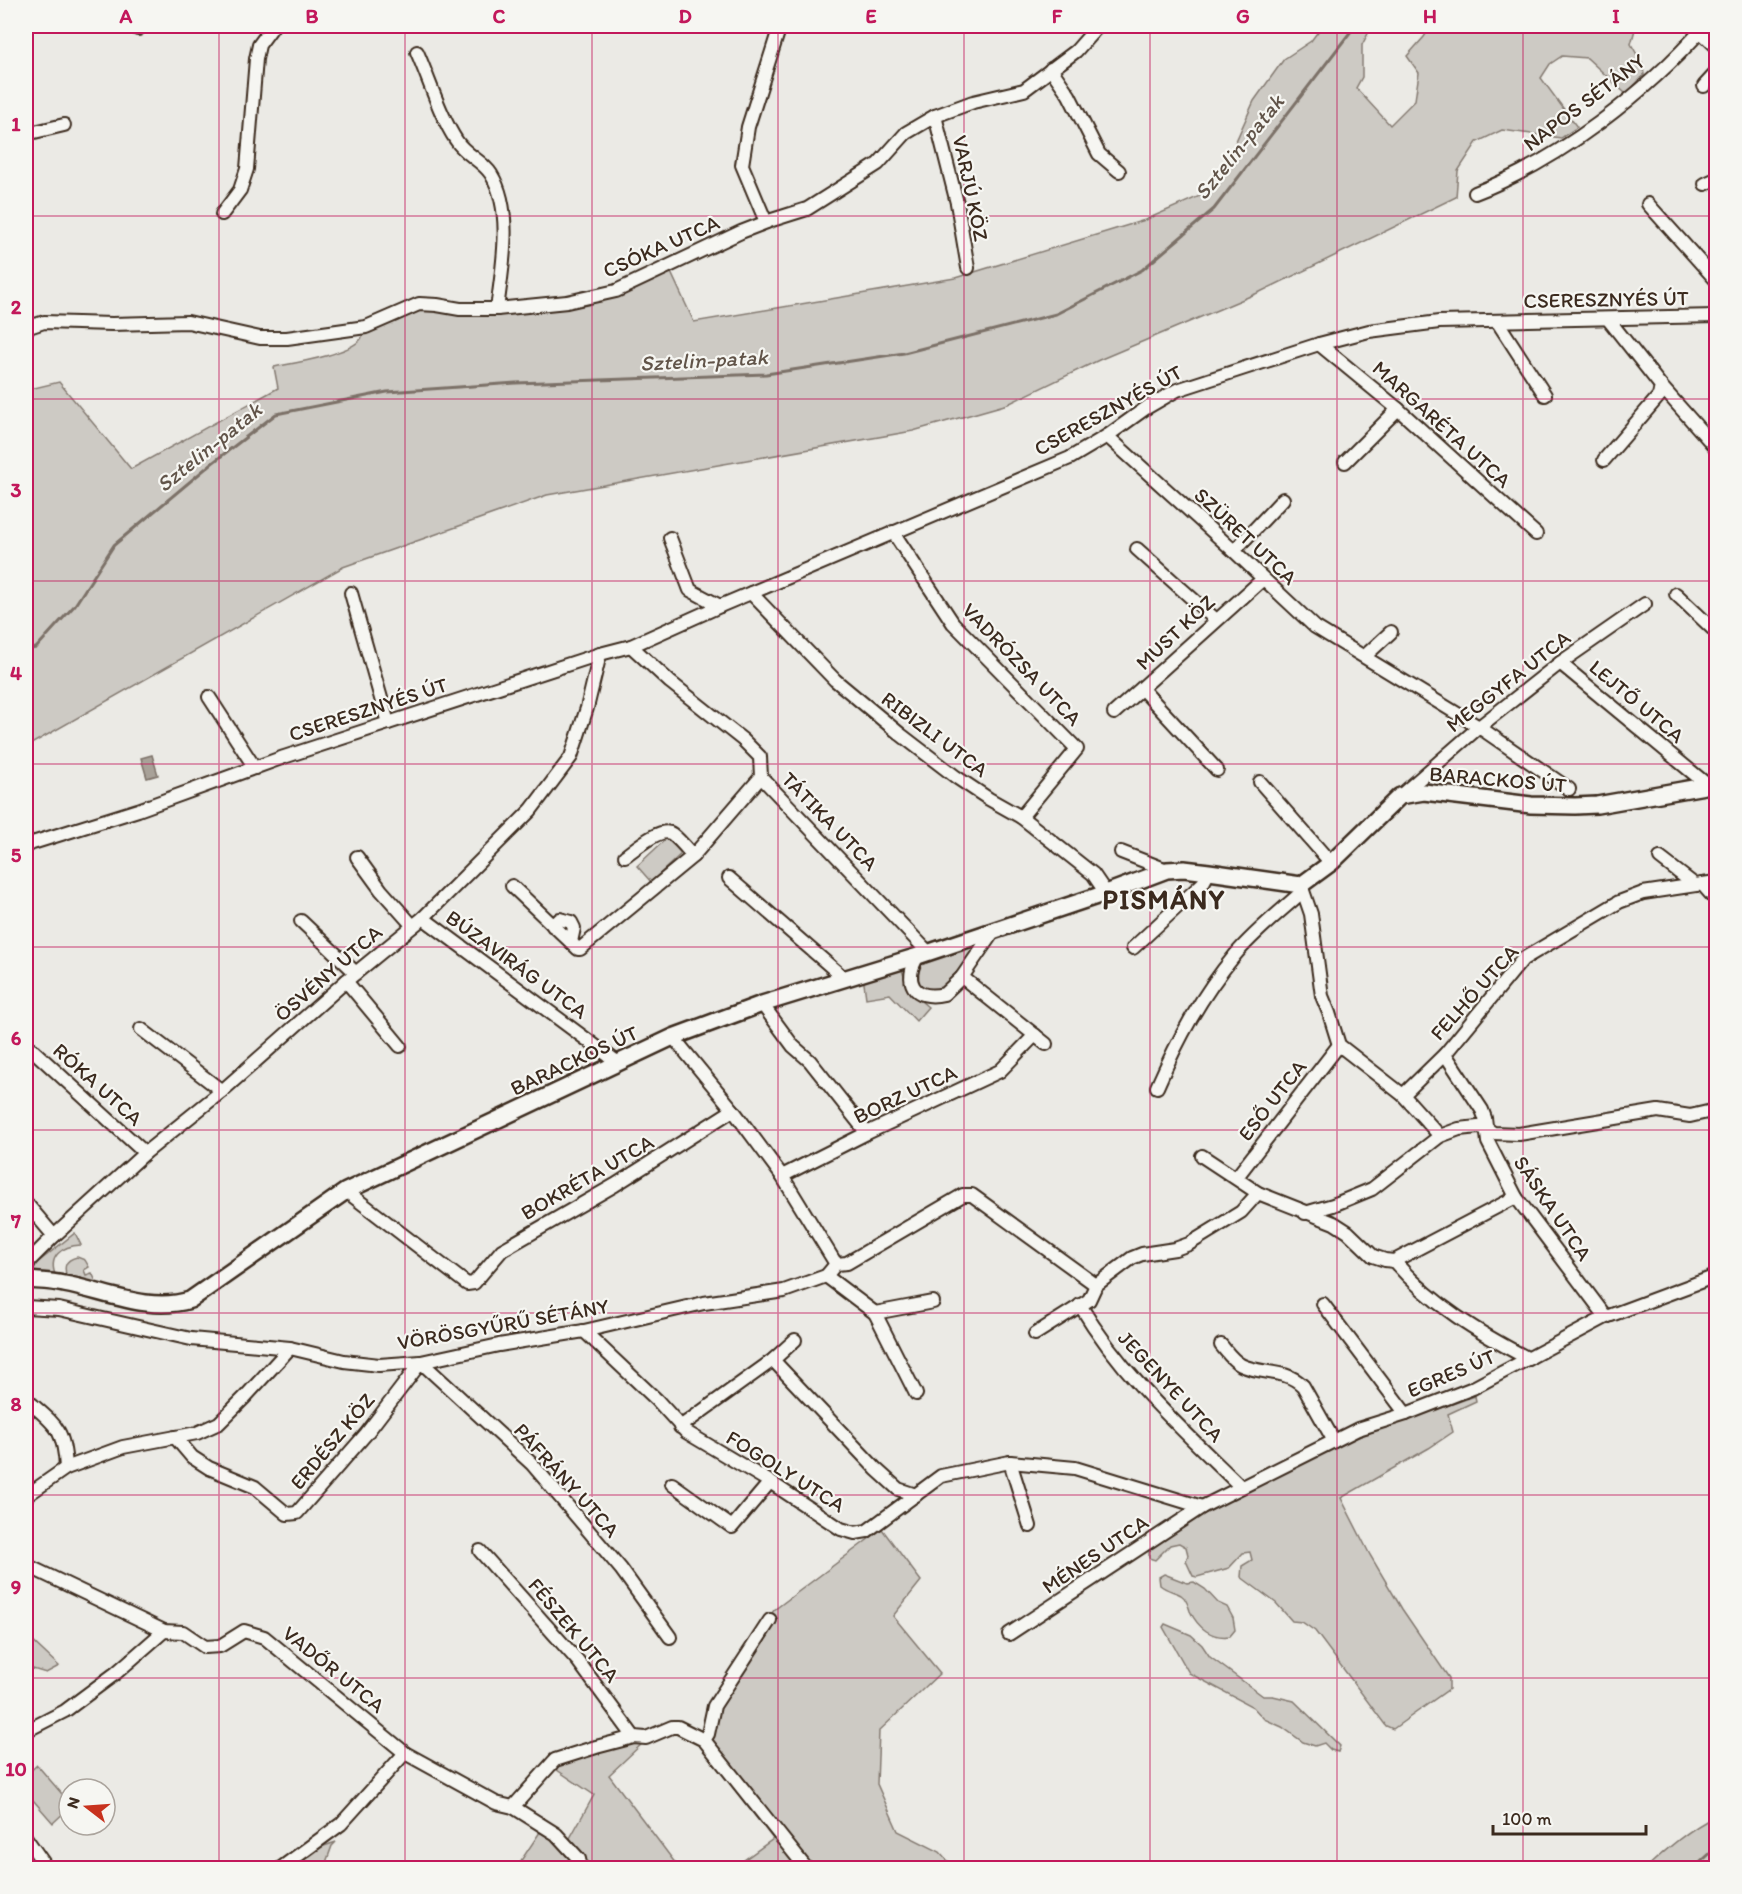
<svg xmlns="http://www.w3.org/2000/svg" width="1742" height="1894" font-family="Itim,sans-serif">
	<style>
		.green { fill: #cdcac4; stroke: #847a71; stroke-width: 1.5 }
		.water { fill: #a8a198; stroke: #7c7167; stroke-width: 1.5 }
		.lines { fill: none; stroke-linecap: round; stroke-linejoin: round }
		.stream { stroke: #7c7167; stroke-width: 3 }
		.minor-casing { stroke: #3b2a1e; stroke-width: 16 }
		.tertiary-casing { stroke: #3b2a1e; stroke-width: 20 }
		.minor { stroke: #f6f6f2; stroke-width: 12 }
		.tertiary { stroke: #f6f6f2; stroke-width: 15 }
		.grid { fill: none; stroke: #c2185b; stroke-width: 1.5; stroke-opacity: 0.55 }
		.labels { text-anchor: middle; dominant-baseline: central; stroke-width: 4.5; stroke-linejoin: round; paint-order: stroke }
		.street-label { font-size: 21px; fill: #3b2a1e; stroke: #f6f6f2 }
		.water-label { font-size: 22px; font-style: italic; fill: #615449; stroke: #f6f6f2 }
		.district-label { font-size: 27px; font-weight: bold; letter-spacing: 1.5px; fill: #3b2a1e; stroke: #f6f6f2 }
		.neatline { fill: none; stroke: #c2185b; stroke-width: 2 }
		.grid-label { font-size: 20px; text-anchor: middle; font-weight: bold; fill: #c2185b }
	</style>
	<rect width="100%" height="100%" fill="#ebeae5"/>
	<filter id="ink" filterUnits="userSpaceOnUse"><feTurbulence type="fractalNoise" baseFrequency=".0167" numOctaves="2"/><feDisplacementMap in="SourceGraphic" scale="12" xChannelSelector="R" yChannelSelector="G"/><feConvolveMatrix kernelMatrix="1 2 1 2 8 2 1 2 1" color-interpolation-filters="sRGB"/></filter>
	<g filter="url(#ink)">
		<!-- green -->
		<g class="green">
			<path d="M1322 26H1372L1362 45V77L1356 88 1390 125 1415 100 1419 73 1407 56 1424 37 1431 26H1636L1631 44 1643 65 1644 75 1626 94 1587 58 1562 56 1550 64 1541 78 1577 127 1561 138 1502 130 1477 142 1458 171 1456 197 1260 292 1099 360 1008 404 913 431 547 495 343 567 26 747V390L59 382 131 469 278 388 274 367C294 363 346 355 360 340 363 337 364 330 366 327L406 308 567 302 668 266 694 322 955 278 1145 220 1200 196 1227 161 1254 101 1284 59 1311 41Z"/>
			<polygon points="668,837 682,853 651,882 637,866"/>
			<path d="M983 942 955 979 942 991 923 990C913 980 913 969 926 961Z"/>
			<path d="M901 965C906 988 910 992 928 1007L916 1021 890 994 866 998 863 976Z"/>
			<path d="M75 1233 81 1245C62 1246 47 1256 56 1277L34 1276 31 1272 32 1267Z"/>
			<path d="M77 1257 85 1260 89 1267 84 1270 86 1275 92 1273 99 1288 68 1280C63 1268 64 1260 77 1257Z"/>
			<polygon points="1475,1396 1476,1401 1448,1414 1453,1432 1429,1448 1341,1498 1370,1555 1402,1609 1449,1678 1449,1689 1393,1729 1386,1726 1315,1631 1302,1622 1292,1621 1276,1603 1241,1577 1242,1566 1252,1560 1250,1552 1243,1553 1229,1568 1197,1577 1193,1576 1186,1561 1188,1555 1186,1547 1179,1543 1170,1545 1155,1560 1149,1558 1149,1553 1152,1546 1196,1518 1335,1445"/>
			<polygon points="882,1529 921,1581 893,1616 940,1673 879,1731 877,1784 898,1831 940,1852 954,1868 733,1868 773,1839 699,1744 715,1706 774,1610"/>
			<path d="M1164 1574 1187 1583 1194 1582 1205 1589 1218 1603 1227 1607 1233 1618 1235 1630 1230 1636C1212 1639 1198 1628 1190 1611 1188 1605 1187 1599 1181 1595 1174 1591 1167 1591 1160 1585L1159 1577Z"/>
			<polygon points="1165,1624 1191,1635 1202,1645 1210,1657 1263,1696 1273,1696 1294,1701 1340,1746 1338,1752 1331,1750 1324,1743 1315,1746 1303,1742 1282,1727 1264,1719 1253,1707 1189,1673 1163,1627"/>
			<polygon points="26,1636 27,1636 59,1666 46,1673 26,1667"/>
			<polygon points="644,1742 609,1775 679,1868 516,1868 540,1832 565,1847 594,1795 551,1766 552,1757"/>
			<polygon points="37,1765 69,1802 69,1808 53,1823 26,1792 26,1775"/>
			<path d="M1716 1816V1868H1646C1668 1848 1689 1829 1716 1816Z"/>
			<polygon points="336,1842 332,1846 324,1868 294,1868 318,1848"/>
		</g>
		<!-- water -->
		<polygon class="water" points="152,755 158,775 147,778 141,758"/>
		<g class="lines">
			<!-- stream -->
			<g class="stream">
				<polyline points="26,650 36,648 75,605 114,545 211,464 276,414 387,392 516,383 766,374 904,353 1056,314 1142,270 1214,209 1355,26"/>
				<polyline points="1694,1868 1716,1848"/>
			</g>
			<!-- minor casing -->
			<g class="minor-casing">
				<g id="minor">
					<polyline points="138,26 138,29"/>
					<polyline points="1700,31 1716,46"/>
					<path d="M417 52C429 79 440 116 456 140 465 155 482 160 491 174 514 211 502 269 497 309"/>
					<polyline points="1051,69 1069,95 1099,154 1119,171"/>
					<polyline points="1704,86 1716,73"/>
					<polyline points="935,116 957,203 968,268"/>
					<polyline points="26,134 64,125"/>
					<polyline points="1705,184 1716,179"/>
					<path d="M1475 193C1559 161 1646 93 1705 26"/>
					<polyline points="1648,204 1716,280"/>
					<polyline points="222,214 240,190 247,169 256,59 259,45 273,26"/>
					<polyline points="766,222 742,165 748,127 780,26"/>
					<polyline points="1608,319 1661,386 1716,448"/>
					<polyline points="1497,321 1545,395"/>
					<polyline points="26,328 44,322 112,324 188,322 260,338 287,338 366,327 419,304 437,305 460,309 497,309 567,302 616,291 741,232 772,220 807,209 878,164 906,133 935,116 973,102 1024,90 1076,51 1098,26"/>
					<polyline points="1319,344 1398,409 1536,534"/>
					<polyline points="1107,436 1234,551 1315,627 1479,727 1569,789"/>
					<polyline points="1604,460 1659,396 1661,386"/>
					<polyline points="1345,462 1398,409"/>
					<polyline points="893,532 953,623 1077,749 1021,817"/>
					<polyline points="670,538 690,590 720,606"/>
					<polyline points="1137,549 1216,620"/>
					<polyline points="1234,551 1283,499"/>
					<polyline points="351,593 388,723"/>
					<polyline points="751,593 835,680 900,734 956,777 989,799 1021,817 1093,874 1106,893"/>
					<polyline points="1676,594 1716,632"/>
					<polyline points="631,646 670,682 743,740 760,757 761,777 928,952"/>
					<polyline points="1365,656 1391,632"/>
					<polyline points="1560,663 1716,792"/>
					<polyline points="1142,689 1217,770"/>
					<polyline points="209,697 255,768"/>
					<polyline points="1114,713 1263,579"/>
					<polyline points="1260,782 1331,863"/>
					<polyline points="1400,796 1479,727 1560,663 1645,604"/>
					<polyline points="26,845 138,810 284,757 600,654 631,646 720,606 1070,458 1107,436 1146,408 1177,390 1319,344 1369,331 1439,322 1716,316"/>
					<polyline points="1121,852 1167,870"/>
					<path d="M625 856C635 849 661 826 672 834 680 840 687 849 693 856"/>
					<polyline points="357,857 381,890 413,926"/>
					<polyline points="1660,858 1695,885"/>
					<polyline points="729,878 844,978"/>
					<polyline points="1702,884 1716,900"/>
					<polyline points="1301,885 1311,914 1322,996 1329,1013 1339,1045 1403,1095 1440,1136"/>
					<polyline points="512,886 578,949 580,949 693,856 761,777"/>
					<polyline points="423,918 617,1062"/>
					<polyline points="301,921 356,973"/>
					<polyline points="553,926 560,919 571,922 574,928 571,942"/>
					<polyline points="1133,948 1203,883 1209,872"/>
					<path d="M918 956C903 981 913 1001 944 994L962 977 995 929"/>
					<polyline points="962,977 1046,1044"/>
					<polyline points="346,981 400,1046"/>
					<polyline points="762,1004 793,1046 810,1061 867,1133"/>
					<polyline points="141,1029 222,1091"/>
					<polyline points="673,1037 733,1110 782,1176"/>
					<polyline points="26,1044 145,1153"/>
					<polyline points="1445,1054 1482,1110 1485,1118 1488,1142 1516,1197 1606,1317"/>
					<path d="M1157 1087C1178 1039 1201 996 1235 955 1255 931 1280 912 1303 891"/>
					<polyline points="1403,1095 1445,1054 1523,959 1619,902 1643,893 1716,882"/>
					<path d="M1202 1156 1258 1193 1334 1223 1348 1232 1373 1256 1385 1260 1394 1261C1431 1304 1479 1333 1529 1359"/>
					<polyline points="1236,1178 1339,1045"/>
					<polyline points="346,1191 467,1284 474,1283 502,1250 615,1185 733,1110"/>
					<polyline points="26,1203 54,1236"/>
					<polyline points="1305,1213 1333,1205 1372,1189 1440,1136 1459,1129 1478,1127 1486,1128 1493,1133 1519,1134 1658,1111 1690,1116 1716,1110"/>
					<polyline points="1394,1261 1516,1197"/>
					<polyline points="836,1264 782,1176 867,1133 1000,1071 1035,1035"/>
					<polyline points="826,1276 875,1313 933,1302"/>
					<polyline points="26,1280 26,1269 30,1260 54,1236 145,1153 222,1091 346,981 423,918 531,810 571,757 587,708 600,654"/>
					<polyline points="1323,1304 1406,1414"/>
					<path d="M1080 1305C1123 1377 1182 1429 1241 1487"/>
					<polyline points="26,1307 59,1309 191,1339 290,1348 344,1361 379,1365 421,1362 499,1345 584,1331 704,1303 784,1291 826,1276 836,1264 847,1263 963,1195 972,1195 1096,1285"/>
					<polyline points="875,1313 916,1394"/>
					<polyline points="584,1331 657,1400 686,1432 770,1482 841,1529 855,1533 867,1531 941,1476 1010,1462 1075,1468 1202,1507"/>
					<polyline points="1035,1334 1089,1300 1096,1285 1132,1258 1142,1254 1175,1249 1189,1244 1241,1212 1258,1193"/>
					<path d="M1221 1345C1227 1352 1232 1360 1241 1365 1261 1375 1285 1368 1303 1386L1334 1441"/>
					<polyline points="773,1360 876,1469 898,1489 916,1495"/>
					<path d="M26 1399C55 1425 64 1427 66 1468"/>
					<polyline points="680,1427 773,1360 795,1340"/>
					<polyline points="175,1437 192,1457 209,1468 255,1487 287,1514 297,1513 366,1434 421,1362 532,1464 621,1569 670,1637"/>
					<polyline points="1010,1462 1030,1526"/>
					<polyline points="672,1484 732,1527 770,1482"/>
					<polyline points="26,1496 66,1468 123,1447 197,1433 219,1423 245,1397 290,1348"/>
					<polyline points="480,1551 578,1661 634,1737"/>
					<polyline points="26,1565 164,1631 183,1632 205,1647 220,1646 244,1631 264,1637 405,1753 496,1803 513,1807 556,1834 579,1859 581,1868"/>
					<polyline points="1009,1634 1202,1507 1358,1429 1406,1414 1473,1388 1606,1317 1716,1276"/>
					<polyline points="26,1731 65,1711 116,1673 164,1631"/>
					<polyline points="704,1740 708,1734 714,1706 770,1620"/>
					<polyline points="513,1807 555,1760 596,1747 634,1737 646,1738 672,1727 678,1727 704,1740 806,1868"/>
					<polyline points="26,1838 47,1868"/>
					<polyline points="281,1868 341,1824 405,1753"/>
				</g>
			</g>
			<!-- tertiary casing -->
			<g class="tertiary-casing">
				<path id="tertiary" d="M27 1280C39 1281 52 1281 64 1284 105 1291 148 1313 190 1300L346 1191 673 1037 762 1004 918 956 1106 893 1167 870 1184 869 1209 872 1301 885 1331 863 1400 796 1424 792 1531 805 1575 806 1597 805 1716 784"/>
			</g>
			<!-- minor -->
			<use href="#minor" class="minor"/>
			<!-- tertiary -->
			<use href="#tertiary" class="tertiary"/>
		</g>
	</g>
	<!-- grid -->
	<path class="grid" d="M219 26V1868M405 26V1868M592 26V1868M778 26V1868M964 26V1868M1150 26V1868M1337 26V1868M1523 26V1868M26 216H1716M26 399H1716M26 581H1716M26 764H1716M26 947H1716M26 1130H1716M26 1313H1716M26 1495H1716M26 1678H1716"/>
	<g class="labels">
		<!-- street labels -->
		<g class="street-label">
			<text transform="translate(1584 102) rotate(-37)">NAPOS SÉTÁNY</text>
			<text transform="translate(971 188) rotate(78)">VARJÚ KÖZ</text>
			<text transform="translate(661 246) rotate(-24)">CSÓKA UTCA</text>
			<text transform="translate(1606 299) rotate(-1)">CSERESZNYÉS ÚT</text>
			<text transform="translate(1108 410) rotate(-29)">CSERESZNYÉS ÚT</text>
			<text transform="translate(1442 424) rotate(42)">MARGARÉTA UTCA</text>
			<text transform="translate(1246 536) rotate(43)">SZÜRET UTCA</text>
			<text transform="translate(1175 632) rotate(-43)">MUST KÖZ</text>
			<text transform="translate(1022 664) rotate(46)">VADRÓZSA UTCA</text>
			<text transform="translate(1508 681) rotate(-38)">MEGGYFA UTCA</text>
			<text transform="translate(1637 701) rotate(40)">LEJTŐ UTCA</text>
			<text transform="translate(368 709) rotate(-18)">CSERESZNYÉS ÚT</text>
			<text transform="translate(935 734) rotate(37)">RIBIZLI UTCA</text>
			<text transform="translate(1498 779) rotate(5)">BARACKOS ÚT</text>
			<text transform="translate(830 821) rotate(46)">TÁTIKA UTCA</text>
			<text transform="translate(517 964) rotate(36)">BÚZAVIRÁG UTCA</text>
			<text transform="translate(328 973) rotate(-41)">ÖSVÉNY UTCA</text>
			<text transform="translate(1474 992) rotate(-48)">FELHŐ UTCA</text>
			<text transform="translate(574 1060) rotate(-25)">BARACKOS ÚT</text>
			<text transform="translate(98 1084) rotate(42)">RÓKA UTCA</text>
			<text transform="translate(905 1094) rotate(-25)">BORZ UTCA</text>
			<text transform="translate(1272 1100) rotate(-52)">ESŐ UTCA</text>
			<text transform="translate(587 1177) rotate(-30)">BOKRÉTA UTCA</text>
			<text transform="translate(1553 1208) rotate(56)">SÁSKA UTCA</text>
			<text transform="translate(503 1324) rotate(-10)">VÖRÖSGYŰRŰ SÉTÁNY</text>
			<text transform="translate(1451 1373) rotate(-23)">EGRES ÚT</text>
			<text transform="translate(1171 1386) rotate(47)">JEGENYE UTCA</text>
			<text transform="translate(332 1441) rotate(-50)">ERDÉSZ KÖZ</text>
			<text transform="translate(786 1471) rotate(32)">FOGOLY UTCA</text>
			<text transform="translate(567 1480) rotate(48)">PÁFRÁNY UTCA</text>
			<text transform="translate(1095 1554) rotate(-34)">MÉNES UTCA</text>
			<text transform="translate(574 1630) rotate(50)">FÉSZEK UTCA</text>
			<text transform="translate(334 1669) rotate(39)">VADŐR UTCA</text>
		</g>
		<!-- water labels -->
		<g class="water-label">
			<text transform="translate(1239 147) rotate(-51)">Sztelin-patak</text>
			<text transform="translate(704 360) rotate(-3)">Sztelin-patak</text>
			<text transform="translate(209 447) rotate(-39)">Sztelin-patak</text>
		</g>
		<!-- district labels -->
		<g class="district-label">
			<text x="1164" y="899">PISMÁNY</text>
		</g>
	</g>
	<!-- margin -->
	<rect width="1742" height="1894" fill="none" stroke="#f6f6f2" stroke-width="66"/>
	<!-- north arrow -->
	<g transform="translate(87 1807) rotate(287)"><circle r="28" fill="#f6f6f2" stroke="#aba49d" stroke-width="1.5"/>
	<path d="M0-4.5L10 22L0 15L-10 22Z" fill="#c8321e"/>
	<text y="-9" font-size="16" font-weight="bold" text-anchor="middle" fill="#3b2a1e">N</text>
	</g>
	<!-- scale -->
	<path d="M1493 1825v9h153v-9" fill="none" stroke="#3b2a1e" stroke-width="3"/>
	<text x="1502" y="1825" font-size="18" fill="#3b2a1e" stroke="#f6f6f2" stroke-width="4.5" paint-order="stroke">100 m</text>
	<rect x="33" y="33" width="1676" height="1828" class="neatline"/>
	<g class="grid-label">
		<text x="126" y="23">A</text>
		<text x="312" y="23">B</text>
		<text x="499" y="23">C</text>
		<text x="685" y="23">D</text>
		<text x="871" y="23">E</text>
		<text x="1057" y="23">F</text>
		<text x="1243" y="23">G</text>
		<text x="1430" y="23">H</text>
		<text x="1616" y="23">I</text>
		<text x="16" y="131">1</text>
		<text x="16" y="314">2</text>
		<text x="16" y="497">3</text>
		<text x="16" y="680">4</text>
		<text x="16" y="862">5</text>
		<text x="16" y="1045">6</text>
		<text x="16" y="1228">7</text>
		<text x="16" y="1411">8</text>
		<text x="16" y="1594">9</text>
		<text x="16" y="1776">10</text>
	</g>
</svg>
